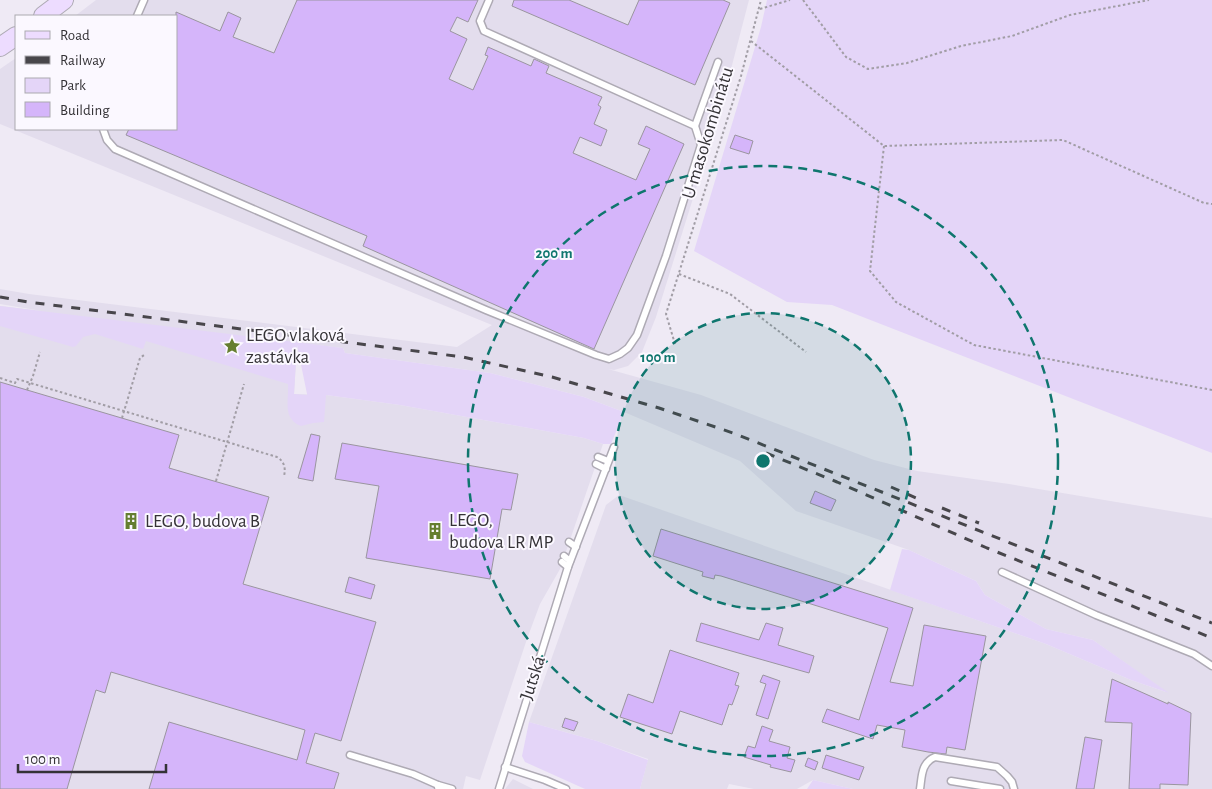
<svg xmlns="http://www.w3.org/2000/svg" width="1212" height="789" font-family="'Alegreya Sans',sans-serif">
	<style>
		.built { fill: #e3dded }
		.green { fill: #e4d5f8; fill-rule: evenodd }
		.building { fill: #d5b5fa; stroke: #9a959f }
		.lines { fill: none; stroke-linecap: round; stroke-linejoin: round }
		.lane-casing { stroke: #aeaab4; stroke-width: 9 }
		.secondary-casing { stroke: #aeaab4; stroke-width: 20 }
		.path { stroke: #a19da5; stroke-width: 2; stroke-dasharray: 2.5 2.5; stroke-linecap: butt }
		.lane { stroke: #fff; stroke-width: 6 }
		.secondary { stroke: #eddcff; stroke-width: 18 }
		.rail { stroke: #48464b; stroke-width: 3; stroke-dasharray: 9 9; stroke-linecap: butt }
		.ring { fill: none; stroke: #0f766e; stroke-width: 2.5; stroke-dasharray: 9 6 }
		.labels { text-anchor: middle; dominant-baseline: central; stroke-width: 4; stroke-linejoin: round; paint-order: stroke }
		.street-label { font-size: 19px; fill: #343236; stroke: #fbf8ff }
		.poi-label { font-size: 19px; fill: #343236; stroke: #fbf8ff; text-anchor: start }
		.centre { fill: #0f766e; stroke: #fbf8ff; stroke-width: 2.5 }
		.ring-label { font-size: 15px; text-anchor: middle; font-weight: bold; fill: #0f766e; stroke: #fbf8ff; stroke-width: 4; stroke-linejoin: round; paint-order: stroke }
	</style>
	<rect width="100%" height="100%" fill="#efeaf5"/>
	<!-- built -->
	<g class="built">
		<polygon points="96,0 749,0 719,115 656,317 642,352 628,366 614,370 608,369 701,395 874,460 917,471 1009,484 1212,518 1212,789 853,789 813,780 797,789 754,789 729,784 727,789 640,789 648,759 597,741 529,722 606,505 619,495 1046,644 1131,680 1166,692 1093,640 1046,629 985,595 976,581 909,550 796,511 740,461 624,412 584,397 490,373 345,353 343,348 297,343 294,394 326,395 400,405 584,438 603,444 560,569 540,604 527,639 480,780 466,776 463,789 0,789 0,306 42,311 0,304 0,289 29,294 457,347 492,325 0,124 0,69 16,58 16,129 176,129 176,16 75,16"/>
		<polygon points="513,779 533,789 505,789"/>
	</g>
	<!-- green -->
	<g class="green">
		<polygon points="767,0 1212,0 1212,453 832,305 787,302 694,251 761,27"/>
		<path d="M0 306 343 348 345 353 490 373 584 397 624 412 611 444H603L584 438 400 405 326 395 324 422 313 423 301 426C282 418 289 401 288 384L146 341 143 349 95 334 83 337 76 346 73 347 0 326ZM297 345 307 394V395L294 394Z"/>
		<polygon points="902,549 909,550 976,581 985,595 1046,629 1093,640 1169,693 1131,680 1046,644 890,590"/>
		<polygon points="529,722 597,741 648,760 640,789 585,789 525,762 522,756"/>
		<polygon points="813,780 853,789 807,789"/>
	</g>
	<!-- building -->
	<g class="building">
		<polygon points="297,0 478,0 468,22 457,17 450,31 467,39 449,79 473,90 488,56 485,55 488,47 531,66 534,59 549,66 546,73 602,97 598,105 601,107 594,124 607,130 601,146 580,137 573,153 636,180 650,149 638,144 646,126 684,144 594,349 363,246 367,236 126,135 129,129 176,129 176,12 220,31 228,12 241,18 233,37 274,53"/>
		<polygon points="514,0 569,0 628,25 639,0 723,0 730,3 695,85 512,6"/>
		<polygon points="735,135 753,141 749,154 730,148"/>
		<polygon points="0,382 179,435 169,468 269,497 243,584 376,622 341,741 315,733 306,763 339,773 334,789 149,789 169,722 297,760 305,730 111,672 105,693 96,690 67,789 0,789"/>
		<polygon points="311,434 320,436 313,481 298,478"/>
		<polygon points="342,443 518,474 511,510 502,509 490,579 366,558 379,486 335,479"/>
		<polygon points="815,491 836,500 831,511 810,503"/>
		<polygon points="661,529 913,608 890,682 913,686 924,625 986,636 965,750 947,747 946,754 928,752 902,747 905,730 877,725 873,739 822,722 827,709 859,720 888,628 721,576 715,575 714,579 702,576 703,572 653,556"/>
		<polygon points="349,577 375,585 371,599 345,592"/>
		<polygon points="701,623 759,640 766,623 783,628 778,645 814,656 809,673 696,641"/>
		<polygon points="670,650 739,673 735,685 739,686 732,705 729,704 722,725 680,711 672,734 620,717 628,694 653,703"/>
		<polygon points="763,675 780,681 768,719 756,715 766,684 760,682"/>
		<polygon points="1112,679 1168,704 1168,702 1191,713 1188,785 1160,784 1160,789 1129,789 1132,723 1105,722"/>
		<polygon points="565,718 578,722 574,731 562,727"/>
		<polygon points="762,726 773,730 769,741 790,747 787,758 795,760 791,772 770,767 771,765 744,757 748,746 755,748"/>
		<polygon points="1085,737 1102,740 1094,789 1076,789"/>
		<polygon points="826,755 864,767 859,780 822,768"/>
		<polygon points="808,758 818,762 815,770 805,766"/>
	</g>
	<g class="lines">
		<!-- lane casing -->
		<g class="lane-casing">
			<g id="lane">
				<polyline points="489,0 480,21 484,31 695,126 718,62"/>
				<polyline points="137,16 144,0"/>
				<polyline points="103,129 107,140 115,149 486,310 596,355 609,359 620,354 628,348 637,335 666,256 701,145 695,126"/>
				<polyline points="598,457 608,461"/>
				<polyline points="596,464 606,469"/>
				<polyline points="569,542 576,547"/>
				<polyline points="564,556 570,561"/>
				<polyline points="562,562 568,567"/>
				<polyline points="1002,572 1096,615 1194,654 1212,666"/>
				<polyline points="350,755 413,774 438,785"/>
				<polyline points="505,767 545,780 566,789"/>
				<polyline points="951,781 1000,789"/>
				<polyline points="438,787 438,785 452,789"/>
				<polyline points="499,789 568,567 614,447"/>
				<path d="M920 789C922 776 921 763 935 757L997 767 1007 776 1012 782 1014 789"/>
			</g>
		</g>
		<!-- secondary casing -->
		<g class="secondary-casing">
			<g id="secondary">
				<polyline points="43,16 64,0"/>
				<polyline points="0,47 16,36"/>
			</g>
		</g>
		<!-- path -->
		<g class="path">
			<polyline points="803,0 846,57 868,69 907,63 961,46 1012,36 1070,15 1149,0"/>
			<polyline points="760,9 790,0"/>
			<polyline points="751,41 884,146 1063,140 1204,203 1212,204"/>
			<polyline points="884,146 870,271 896,302 974,345 1212,390"/>
			<polyline points="679,274 730,294 806,352"/>
			<polyline points="675,344 666,314 741,76 761,0"/>
			<path d="M0 378 15 383 17 379 277 457C284 461 286 468 284 476"/>
			<polyline points="27,390 33,376 40,352"/>
			<polyline points="122,418 140,358 144,355"/>
			<polyline points="216,481 244,384"/>
		</g>
		<!-- lane -->
		<use href="#lane" class="lane"/>
		<!-- secondary -->
		<use href="#secondary" class="secondary"/>
		<!-- rail -->
		<g class="rail">
			<polyline points="0,297 28,302 463,357 552,377 659,408 733,433 1212,623"/>
			<polyline points="766,453 837,482 987,548 1212,638"/>
			<polyline points="891,487 923,501"/>
			<polyline points="942,508 979,523"/>
		</g>
	</g>
	<!-- distance rings -->
	<circle cx="763" cy="461" r="148" fill="#0f766e" fill-opacity=".12"/>
	<g class="ring">
		<circle cx="763" cy="461" r="148"/>
		<circle cx="763" cy="461" r="295"/>
	</g>
	<!-- icons -->
	<defs>
		<g id="sight-bare" transform="scale(1.35)"><path d="M0-6L1.8-2.2L6-1.7L2.9 1.2L3.7 5.4L0 3.3L-3.7 5.4L-2.9 1.2L-6-1.7L-1.8-2.2Z" fill="#657e30" stroke="#fbf8ff" stroke-width="2.5" paint-order="stroke"/></g>
		<g id="building-bare" transform="scale(1.35)"><path d="M-4-6H4V6H1V3H-1V6H-4ZM-2.5-4.3h1.7v1.8h-1.7ZM.8-4.3h1.7v1.8H.8ZM-2.5-1h1.7V.8h-1.7ZM.8-1h1.7V.8H.8Z" fill="#657e30" stroke="#fbf8ff" stroke-width="2.5" paint-order="stroke"/></g>
	</defs>
	<g fill-rule="evenodd">
		<use href="#sight-bare" x="232" y="346"/>
		<use href="#building-bare" x="131" y="521"/>
		<use href="#building-bare" x="435" y="531"/>
	</g>
	<g class="labels">
		<!-- street labels -->
		<g class="street-label">
			<text transform="translate(708 133) rotate(-73)">U masokombinátu</text>
			<text transform="translate(533 678) rotate(-72)">Jutská</text>
		</g>
		<!-- poi labels -->
		<g class="poi-label">
			<text x="246" y="335">LEGO vlaková<tspan x="246" dy="22">zastávka</tspan></text>
			<text x="449" y="520">LEGO,<tspan x="449" dy="22">budova LR MP</tspan></text>
			<text x="145" y="521">LEGO, budova B</text>
		</g>
	</g>
	<circle cx="763" cy="461" r="8" class="centre"/>
	<g class="ring-label">
		<text x="554" y="258">200 m</text>
		<text x="658" y="362">100 m</text>
	</g>
	<!-- legend -->
	<rect x="15" y="15" width="162" height="115" fill="#fbf8ff" stroke="#aba9af"/>
	<rect x="25" y="31" width="25" height="8" fill="#eddcff" stroke="#aba9af"/>
	<text x="60" y="40" font-size="15" fill="#343236">Road</text>
	<rect x="25" y="56" width="25" height="8" fill="#48464b" stroke="#aba9af"/>
	<text x="60" y="65" font-size="15" fill="#343236">Railway</text>
	<rect x="25" y="78" width="25" height="15" fill="#e4d5f8" stroke="#aba9af"/>
	<text x="60" y="90" font-size="15" fill="#343236">Park</text>
	<rect x="25" y="102" width="25" height="15" fill="#d5b5fa" stroke="#aba9af"/>
	<text x="60" y="115" font-size="15" fill="#343236">Building</text>
	<!-- scale -->
	<path d="M18 764v8h148v-8" fill="none" stroke="#343236" stroke-width="2.5"/>
	<text x="25" y="764" font-size="15" fill="#343236" stroke="#fbf8ff" stroke-width="4" paint-order="stroke">100 m</text>
</svg>
